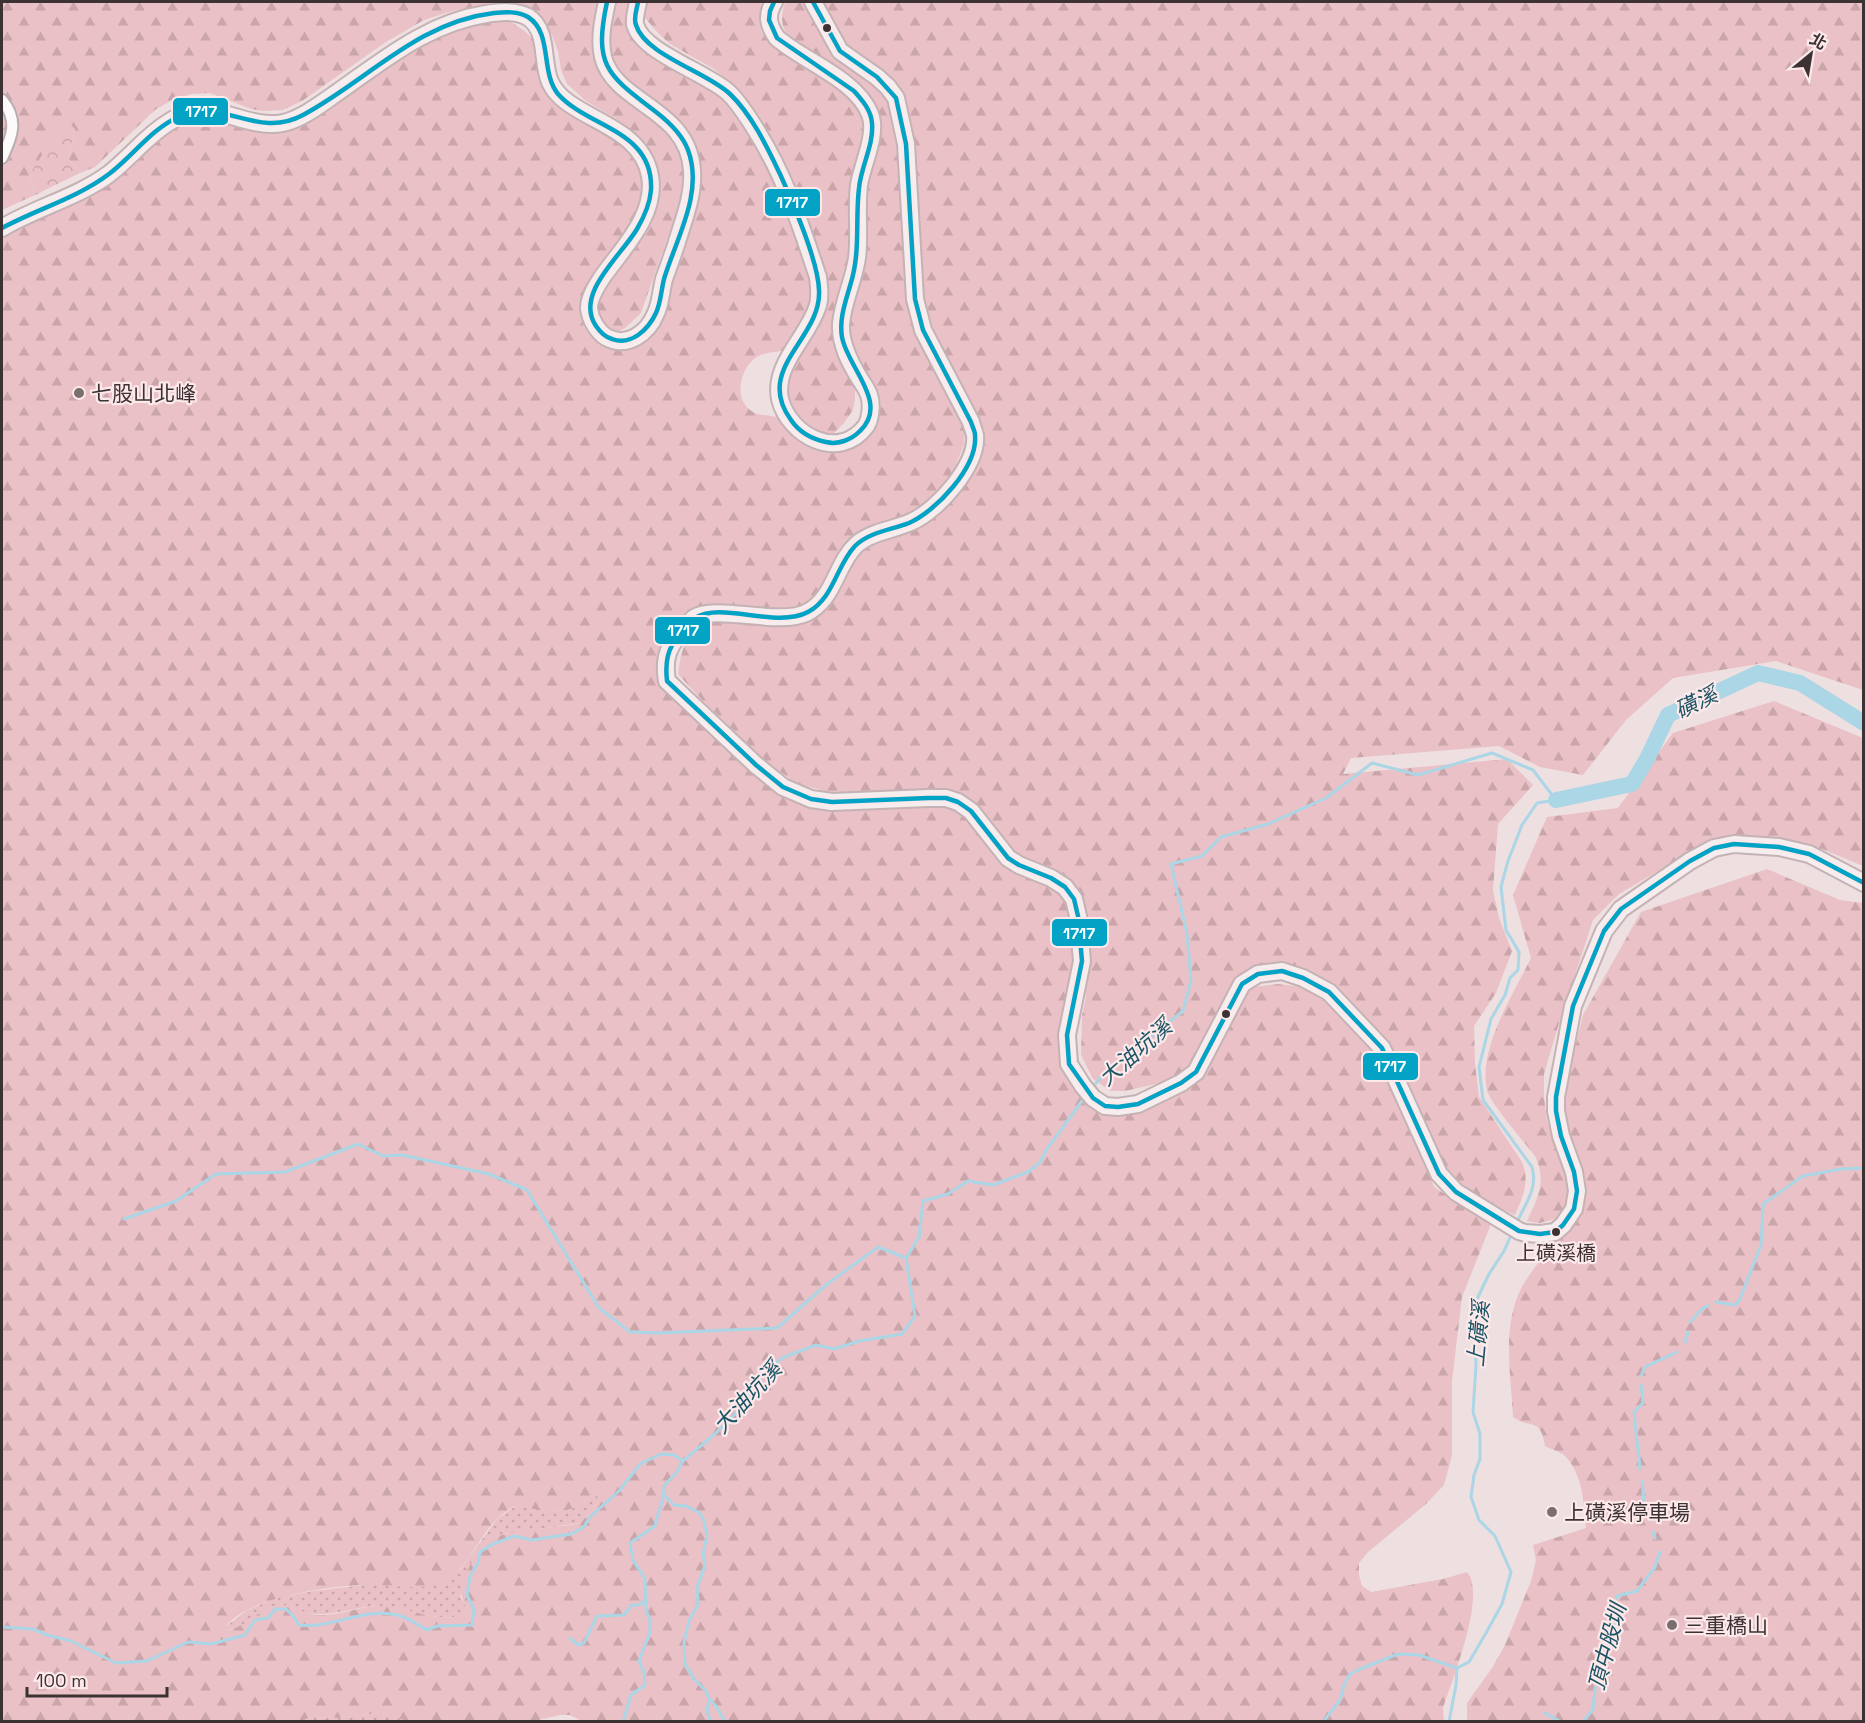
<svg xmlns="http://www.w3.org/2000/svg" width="1865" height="1723" font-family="'Space Grotesk','Noto Sans TC',sans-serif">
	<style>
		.grass { fill: url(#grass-dots) }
		.forest { fill: url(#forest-firs); fill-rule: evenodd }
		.park { fill: url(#park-crowns) }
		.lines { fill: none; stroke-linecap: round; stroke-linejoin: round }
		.stream { stroke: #abd6e6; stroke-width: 3 }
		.river { stroke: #abd6e6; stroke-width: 16 }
		.minor-casing { stroke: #b9aeaf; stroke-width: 14 }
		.primary-casing { stroke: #c5b2b5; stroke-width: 20 }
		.minor { stroke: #fcfafa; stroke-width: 10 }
		.primary { stroke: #f5edee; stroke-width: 16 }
		.bus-1-casing { stroke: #fde8ea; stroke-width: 9 }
		.bus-1 { stroke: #03a3c6; stroke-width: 4.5 }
		.bus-dot { fill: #3c3233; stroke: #fde8ea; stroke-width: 2 }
		.poi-dot { fill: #7a6f70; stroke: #fde8ea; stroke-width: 2 }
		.labels { text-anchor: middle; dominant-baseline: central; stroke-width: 4.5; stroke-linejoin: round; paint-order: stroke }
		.bus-label { font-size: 20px; fill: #3c3233; stroke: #fde8ea }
		.poi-label { font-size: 21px; fill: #3c3233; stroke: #fde8ea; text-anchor: start }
		.water-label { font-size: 22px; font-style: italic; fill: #1b5464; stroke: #fde8ea }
		.line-badge { stroke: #fde8ea; stroke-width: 2 }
		.badge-label { font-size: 16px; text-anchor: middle; font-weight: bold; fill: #fff }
	</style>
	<defs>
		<pattern id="grass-dots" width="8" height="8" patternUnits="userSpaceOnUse" patternTransform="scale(1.5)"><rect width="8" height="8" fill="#eac1c7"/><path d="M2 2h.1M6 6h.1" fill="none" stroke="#caa6ab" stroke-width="1.8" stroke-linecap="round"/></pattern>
		<pattern id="forest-firs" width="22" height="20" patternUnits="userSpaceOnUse" patternTransform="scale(1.5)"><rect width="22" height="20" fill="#eac1c7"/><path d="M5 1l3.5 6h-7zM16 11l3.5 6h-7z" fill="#caa6ab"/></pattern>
		<pattern id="park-crowns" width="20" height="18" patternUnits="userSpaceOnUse" patternTransform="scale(1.5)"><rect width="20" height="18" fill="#eac1c7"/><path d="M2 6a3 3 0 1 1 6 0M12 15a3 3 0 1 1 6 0" fill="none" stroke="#caa6ab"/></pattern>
	</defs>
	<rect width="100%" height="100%" fill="#eedfe1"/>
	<!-- grass -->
	<g class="grass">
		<path d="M596 1495 599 1499 592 1511 580 1523 504 1534 460 1596 467 1609C456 1628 410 1610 393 1607 369 1603 348 1612 325 1614 309 1616 287 1609 270 1607L240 1627 228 1630 224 1628 246 1611 275 1598 313 1591 372 1584 415 1587 460 1570 497 1519 517 1505C533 1508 554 1515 570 1509 579 1505 586 1498 596 1495Z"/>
		<polygon points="377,1713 412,1721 300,1722 310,1717 338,1718"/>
	</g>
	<!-- forest -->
	<g class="forest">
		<polygon points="2,2 602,2 597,47 666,125 686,161 684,191 641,313 625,328 619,331 612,330 605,327 594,307 647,216 640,141 618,120 586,101 567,84 561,70 558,51 552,35 540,18 517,4 491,3 449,12 424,20 386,42 302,101 283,110 262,111 251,109 210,93 192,94 174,99 155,110 95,167 80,173 68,158 75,129 29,176 35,195 2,210"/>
		<path d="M614 2H633L632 31 722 96 735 110 782 194 812 278V311L788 348C777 355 765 349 753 360 737 374 734 407 758 414 766 416 774 415 781 419 798 427 814 438 830 448L871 421 844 332 877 114 789 37C780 25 781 16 785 2H806L816 17 823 39 846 65 889 96 900 144 910 295 965 425 964 444 955 467 940 491 923 506 907 517 871 530 810 604 800 610 693 612 660 673 781 790 952 805 1059 891 1070 913 1075 970 1060 1035 1099 1107 1186 1086 1243 992 1253 987 1278 984 1302 987 1334 1007 1376 1053 1400 1098 1434 1187 1491 1224 1462 1297 1452 1381V1455L1444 1485 1426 1504 1368 1552 1359 1563V1575L1362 1586 1371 1592 1443 1579 1467 1572C1487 1595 1452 1680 1443 1708L1444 1721 580 1722 578 1719 570 1715H560L530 1722H412L377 1713 338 1718 310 1717 300 1722H2V233L169 127 205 114 276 129 438 32 507 20C543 40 538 48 545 86L600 125 631 152 639 169 643 188 639 210 582 312C582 316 582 322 584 326 588 338 608 353 621 349 631 347 641 337 649 331L693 158 614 68 607 49ZM596 1495 599 1499 592 1511 580 1523C556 1529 503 1528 486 1543 478 1550 472 1561 468 1570 460 1587 458 1593 467 1609 455 1629 407 1608 388 1606 364 1604 337 1617 316 1615 300 1613 289 1601 272 1606 256 1612 246 1627 228 1630L224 1629C245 1596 338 1584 374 1585 396 1585 421 1591 442 1583 463 1576 481 1533 498 1518 504 1512 510 1509 517 1505 533 1509 554 1515 570 1509 579 1505 586 1498 596 1495Z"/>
		<polygon points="644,2 762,2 759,19 762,33 775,46 852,95 863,117 853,247 842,304 855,382 855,399 853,410 844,423 833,434 826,436 803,428 787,405 786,373 815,322 803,210 791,176 747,103 734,86 714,69 670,44 659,34 645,18"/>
		<path d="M823 2H1863V690L1776 661 1673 678 1626 720 1583 775 1540 767 1499 746 1351 758 1343 774 1507 759 1533 785 1498 824 1493 890 1499 918 1512 951 1496 993 1474 1026 1475 1064 1479 1097 1522 1162C1530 1181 1523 1197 1515 1215L1486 1202 1464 1188 1442 1167 1406 1080 1386 1047 1331 990 1260 971 1188 1072 1160 1083 1125 1091H1111L1093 1079 1081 1055 1082 1016 1086 996 1084 944 1076 895 1017 857 955 795 932 790 831 793 796 783 768 763 702 700 678 674C682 643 688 629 720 619L805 622 812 620 820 611 851 559 867 545 916 526 976 444 926 329 903 105 840 41Z"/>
		<path d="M1774 701 1863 738V866L1822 849 1714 838 1619 894 1593 920 1556 1033 1544 1074V1097L1547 1121 1567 1178 1569 1197 1564 1209 1556 1219 1539 1223 1527 1221C1538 1197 1547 1182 1535 1156 1525 1143 1493 1106 1488 1093 1475 1053 1514 993 1531 958L1513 895 1547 817 1618 808 1673 733Z"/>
		<path d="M1767 869 1840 900 1863 903V1721L1467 1722V1703L1492 1668 1505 1645 1531 1581 1536 1560 1533 1545 1586 1528C1584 1504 1583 1476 1566 1457 1561 1452 1551 1449 1545 1446 1540 1416 1531 1430 1513 1417 1511 1374 1501 1324 1523 1285 1529 1275 1537 1264 1545 1255 1556 1243 1575 1229 1581 1213 1582 1209 1582 1204 1583 1200L1561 1105 1583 1015 1641 912Z"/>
	</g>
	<!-- park -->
	<polygon class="park" points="63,121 69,123 75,129 68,158 80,173 35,195 29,176"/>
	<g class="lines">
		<!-- stream -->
		<g class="stream">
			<path d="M1092 1088 1102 1076 1183 1011 1191 980 1187 934 1171 864 1202 856 1221 837 1268 824 1326 798 1372 763 1418 775 1492 753 1533 770 1556 800 1537 803 1522 825 1508 861 1501 887 1506 930 1519 952 1518 970 1510 978 1505 995 1491 1019 1479 1067 1483 1100 1532 1167C1538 1188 1526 1203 1517 1222"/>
			<polyline points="124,1219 176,1201 216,1174 285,1172 358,1144 383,1156 402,1155 489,1174 527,1190 599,1308 630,1332 658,1333 777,1328 826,1285 878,1247 906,1258"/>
			<polyline points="1716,1302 1735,1305 1740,1299 1761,1245 1763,1204 1803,1176 1841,1169 1864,1168"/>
			<polyline points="1690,1322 1703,1308 1708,1306"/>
			<polyline points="1685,1342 1688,1332"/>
			<polyline points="1641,1376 1645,1367 1677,1352"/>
			<polyline points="1640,1469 1634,1412 1643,1403 1641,1385"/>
			<polyline points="1642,1481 1644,1501 1650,1520"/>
			<polyline points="665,1496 674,1505 686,1506 700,1513 704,1521 707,1536 703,1554 705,1565 697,1588 698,1604 689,1621 684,1642 685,1664 694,1679 706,1691 709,1699 707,1711 711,1722"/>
			<polyline points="1653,1532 1655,1538"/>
			<path d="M2 1627 33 1629 47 1635 71 1641 116 1663 147 1661 188 1642 211 1644 245 1635 255 1620 268 1618 275 1609H286L294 1617 299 1625C332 1629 363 1607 397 1615 407 1617 418 1625 427 1630L437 1626 472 1625 474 1610 467 1595 470 1576 478 1563 480 1552 491 1545 514 1536 532 1540 571 1534 584 1527 589 1518 619 1491 640 1464 661 1454 674 1455 683 1461"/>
			<polyline points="570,1638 578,1645 584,1643 597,1616 624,1615 632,1605 639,1605 646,1600"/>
			<polyline points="709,1699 716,1706 725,1722"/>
			<polyline points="1545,1713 1561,1722"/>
			<path d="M623 1722 631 1695 645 1685 644 1673 639 1661 650 1632V1621L646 1610 645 1579 633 1560 630 1543 655 1526C657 1512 665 1501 664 1486L676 1473 683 1461 716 1433 738 1411 754 1383 782 1358 816 1345 834 1349 859 1341 902 1334 915 1316 906 1258 919 1237 923 1201 948 1194 968 1181 993 1185 1028 1172 1040 1162 1047 1149 1084 1098"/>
			<polyline points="1323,1722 1340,1700 1344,1685 1350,1674 1360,1669 1398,1654 1419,1655 1457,1668"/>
			<polyline points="1449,1722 1456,1685 1457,1668 1469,1662 1486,1633 1502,1604 1511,1572 1495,1536 1479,1520 1471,1497 1474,1475 1480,1459 1480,1434 1473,1412 1476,1366 1475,1317 1478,1297 1489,1274 1504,1251 1512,1233"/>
			<polyline points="1583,1722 1593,1709 1595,1689 1606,1667 1617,1596 1637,1591 1655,1567 1660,1552"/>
		</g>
		<!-- river -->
		<polyline class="river" points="1556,800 1632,784 1647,759 1668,715 1758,673 1800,683 1864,723"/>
		<!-- minor casing -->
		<g class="minor-casing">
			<path id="minor" d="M2 100C19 120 12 137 2 158"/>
		</g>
		<!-- primary casing -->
		<g class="primary-casing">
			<g id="primary">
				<path d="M638 2C637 8 634 17 635 24 641 52 708 73 729 93 740 104 748 117 756 130 785 176 801 226 818 277 819 287 821 298 817 308 807 338 773 365 780 399 789 436 839 462 866 426 871 418 872 403 869 395 867 389 863 384 860 379 850 363 840 344 841 324 843 301 854 280 857 258 860 234 856 209 859 185 862 165 878 134 870 114 856 79 805 62 777 38 768 25 766 15 774 2"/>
				<path d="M813 2 840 51 877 77 888 87 896 98 906 144 915 299 923 330 971 422C972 426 974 431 975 435 978 465 937 511 911 522 893 530 870 532 856 545 836 564 834 600 806 613 779 626 714 604 694 618 689 623 684 630 679 635 666 649 664 663 667 681L756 765 783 787 811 799 832 802 928 798H946L958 802 971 811 1008 858 1019 865 1051 878 1065 887 1074 899 1078 916 1082 961 1067 1035 1069 1064 1083 1086 1093 1098 1105 1106 1118 1107 1138 1104 1181 1083 1196 1072 1242 984 1258 974 1282 971 1303 978 1329 992 1382 1048 1439 1174 1456 1192 1519 1231 1525 1233 1540 1234 1555 1232 1563 1225 1574 1209 1577 1191 1574 1172 1561 1136 1556 1111V1097L1573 1006 1604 931 1621 909 1690 861 1714 848 1734 844 1779 847 1809 854 1864 883"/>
				<path d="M2 228C35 208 78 197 109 174 133 155 151 130 180 116 215 99 246 130 283 123 302 119 322 103 338 92 385 59 428 23 486 14 500 12 516 10 528 17 549 31 541 61 550 82 567 120 641 122 650 176 657 214 623 248 603 276 597 285 589 297 589 308 590 319 597 331 606 337 627 349 648 333 656 313 661 302 661 290 664 279 668 268 672 257 676 245 683 221 694 196 692 170 688 108 615 104 603 57 599 39 603 20 607 2"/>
			</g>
		</g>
		<!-- minor -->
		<use href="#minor" class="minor"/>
		<!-- primary -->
		<use href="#primary" class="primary"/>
		<!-- bus-1 casing -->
		<g class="bus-1-casing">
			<g id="bus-1">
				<path d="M638 2C637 9 633 18 636 25 645 55 707 72 730 94 752 115 767 147 780 174 793 203 818 260 819 290 822 339 753 368 791 420 799 432 812 439 826 442 838 445 851 440 860 431 890 403 847 367 842 337 839 320 845 303 850 286 861 252 855 222 859 188 861 166 874 145 872 123 871 110 862 100 854 91L777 38 769 20 770 11 774 2"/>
				<path d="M813 2 840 51 877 77 896 98 906 144 915 299 923 330 971 422C972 426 975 431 975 435 978 467 936 511 909 523 891 530 869 532 855 546 836 566 834 598 808 612 776 629 722 601 695 618 689 621 684 629 680 634 667 648 665 663 667 681L756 765 783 787 811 799 832 802 928 798H946L958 802 971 811 1008 858 1019 865 1051 878 1065 887 1074 899 1078 916 1082 961 1067 1035 1069 1064 1093 1098 1105 1106 1118 1107 1138 1104 1181 1083 1196 1072 1242 984 1258 974 1282 971 1303 978 1329 992 1382 1048 1439 1174 1456 1192 1519 1231 1540 1234 1555 1232 1563 1225 1574 1209 1577 1191 1574 1172 1561 1136 1556 1111V1097L1573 1006 1604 931 1621 909 1690 861 1714 848 1734 844 1779 847 1809 854 1864 883"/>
				<path d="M2 228C37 209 77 198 109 174 133 156 151 129 180 116 222 97 257 140 303 115 367 81 417 22 494 13 505 12 518 11 528 17 553 33 540 72 558 94 588 128 654 130 651 190 650 204 644 217 637 229 621 256 574 294 596 326 600 332 605 337 612 339 631 346 648 330 656 313 661 302 661 291 664 279 676 239 704 193 688 150 682 134 669 122 656 112 608 75 593 67 607 2"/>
			</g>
		</g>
		<!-- bus-1 -->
		<use href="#bus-1" class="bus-1"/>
	</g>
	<!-- markers -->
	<g class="bus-dot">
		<circle cx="827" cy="28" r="5"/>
		<circle cx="1226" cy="1014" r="5"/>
		<circle cx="1556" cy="1232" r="5"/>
	</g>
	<g class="poi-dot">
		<circle cx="79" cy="393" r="6"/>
		<circle cx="1552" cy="1512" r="6"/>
		<circle cx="1672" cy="1625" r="6"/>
	</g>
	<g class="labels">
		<!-- bus labels -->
		<g class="bus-label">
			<text x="1556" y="1253">上磺溪橋</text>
		</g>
		<!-- poi labels -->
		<g class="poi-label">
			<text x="91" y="393">七股山北峰</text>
			<text x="1564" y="1512">上磺溪停車場</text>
			<text x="1684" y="1625">三重橋山</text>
		</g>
		<!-- water labels -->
		<g class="water-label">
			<text transform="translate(1696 702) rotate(-26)">磺溪</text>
			<text transform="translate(1135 1052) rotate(-41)">大油坑溪</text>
			<text transform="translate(1478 1334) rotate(-85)">上磺溪</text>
			<text transform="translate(747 1397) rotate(-47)">大油坑溪</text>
			<text transform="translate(1607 1647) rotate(-75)">頂中股圳</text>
		</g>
	</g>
	<g class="line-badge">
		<rect x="172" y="97" width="57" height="29" rx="6" fill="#03a3c6"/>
		<rect x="764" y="188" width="57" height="29" rx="6" fill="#03a3c6"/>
		<rect x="654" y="616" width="57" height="29" rx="6" fill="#03a3c6"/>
		<rect x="1051" y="918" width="57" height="29" rx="6" fill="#03a3c6"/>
		<rect x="1362" y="1052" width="57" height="29" rx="6" fill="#03a3c6"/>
	</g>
	<g class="badge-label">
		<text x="201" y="117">1717</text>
		<text x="792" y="208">1717</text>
		<text x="683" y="636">1717</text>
		<text x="1079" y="939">1717</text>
		<text x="1390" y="1072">1717</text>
	</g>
	<!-- border -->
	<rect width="1865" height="1723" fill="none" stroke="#3c3233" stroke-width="6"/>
	<!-- north arrow -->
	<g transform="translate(1811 54) rotate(30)" stroke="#fde8ea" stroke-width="4.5" paint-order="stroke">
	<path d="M0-4.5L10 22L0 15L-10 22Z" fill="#3c3233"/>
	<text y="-9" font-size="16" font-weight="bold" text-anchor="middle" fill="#3c3233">北</text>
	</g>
	<!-- scale -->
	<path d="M27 1687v9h140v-9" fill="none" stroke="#3c3233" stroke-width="3"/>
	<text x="36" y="1687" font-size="18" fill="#3c3233" stroke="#fde8ea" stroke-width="4.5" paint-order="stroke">100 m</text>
</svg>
